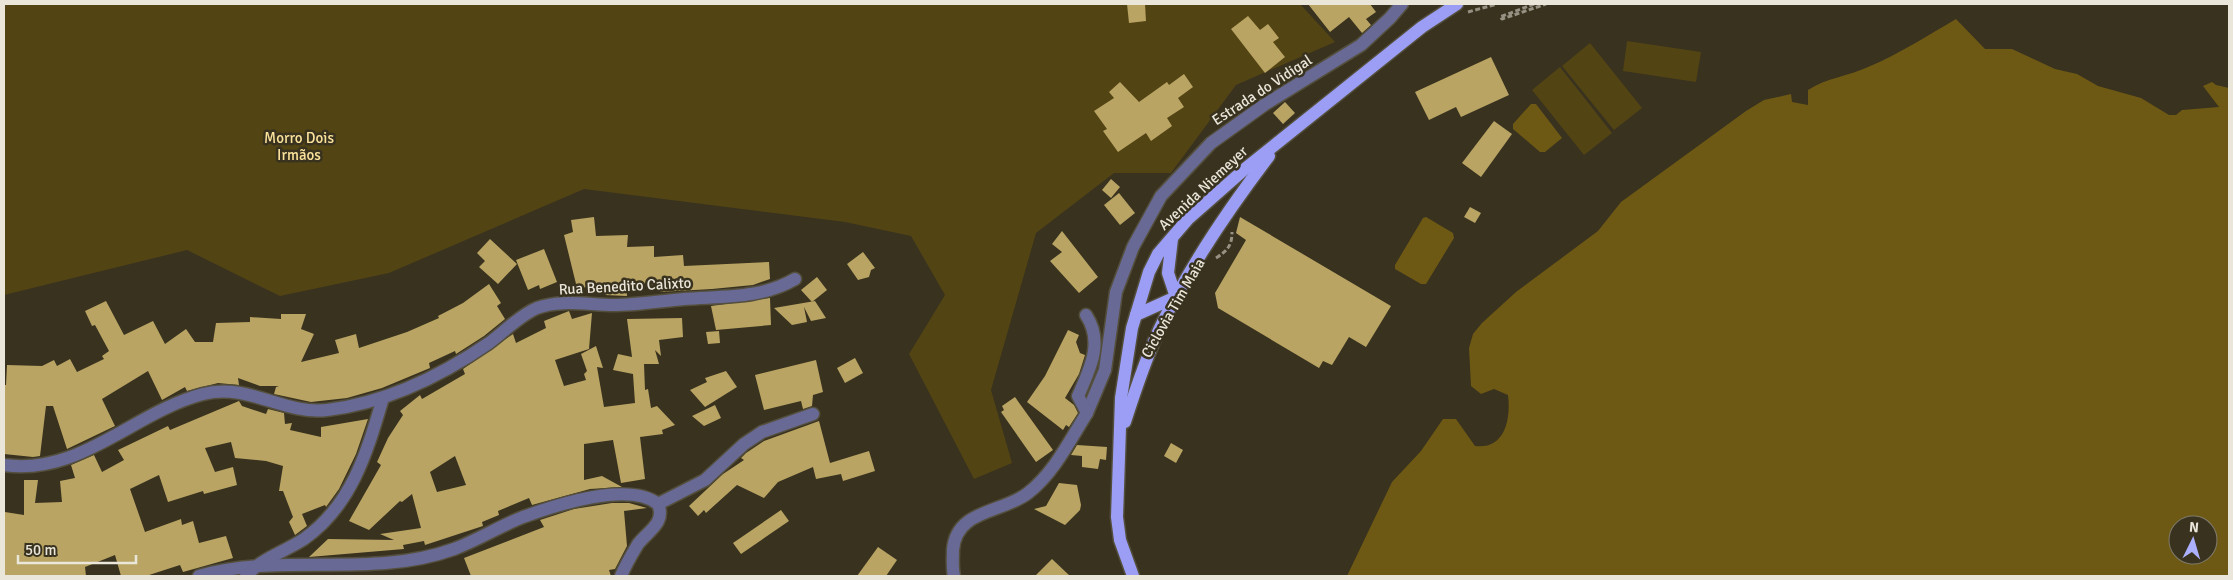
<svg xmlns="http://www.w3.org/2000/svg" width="2233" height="580" font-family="Signika,sans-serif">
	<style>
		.green { fill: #534414 }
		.water { fill: #6e5914; fill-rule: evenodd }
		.building { fill: #b9a463; fill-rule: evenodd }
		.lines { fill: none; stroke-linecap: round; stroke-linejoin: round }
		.minor-casing { stroke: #544f3d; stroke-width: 15 }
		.major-casing { stroke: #544f3d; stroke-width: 15 }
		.path { stroke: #969182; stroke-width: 3; stroke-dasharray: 5 2.5; stroke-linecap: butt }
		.minor { stroke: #686994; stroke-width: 12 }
		.major { stroke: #9c9ef5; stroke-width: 12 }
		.labels { text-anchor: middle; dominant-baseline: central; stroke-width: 5; stroke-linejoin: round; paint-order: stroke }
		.street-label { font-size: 15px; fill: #eae6da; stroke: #38321f }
		.park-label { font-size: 15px; fill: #fbe29b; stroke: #38321f }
	</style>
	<rect width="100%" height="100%" fill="#38321f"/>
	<!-- green -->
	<g class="green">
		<polygon points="4,4 1300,4 1335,42 1236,85 1171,173 1114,173 1036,233 991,390 1012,463 974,479 909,354 945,295 911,236 845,222 584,189 389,273 280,296 187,250 4,295"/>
		<polygon points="1627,41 1701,52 1696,82 1623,71"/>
		<polygon points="1590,43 1642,108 1614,130 1562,66"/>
		<polygon points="1560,67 1612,133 1584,155 1532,90"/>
	</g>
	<!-- water -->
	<g class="water">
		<path d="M1956 19 1985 49H2012L2055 69 2077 74 2098 86 2141 98 2169 115H2176L2182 110 2219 107 2203 86 2212 82 2216 85 2229 88V576H1347L1392 482 1421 451 1443 419H1456L1475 446C1505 450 1511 419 1508 395L1494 389 1481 394 1471 386 1469 348 1473 334 1482 323 1516 292 1598 231 1621 202 1746 111 1764 100 1791 94 1792 102 1808 105V90C1826 78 1849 76 1868 67 1899 54 1927 36 1956 19ZM2178 525H2208V555H2178Z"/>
		<polygon points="1531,104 1536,104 1562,138 1545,152 1540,152 1513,129 1513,124"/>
		<polygon points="1426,217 1453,233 1454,238 1426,284 1421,284 1395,269 1395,265 1423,218"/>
	</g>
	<!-- building -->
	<g class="building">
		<polygon points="1127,4 1145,4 1146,21 1129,23"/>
		<polygon points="1308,4 1370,4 1376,12 1366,19 1371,25 1362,33 1349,17 1330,32"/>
		<polygon points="1248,16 1260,30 1268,24 1279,38 1273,42 1285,57 1265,73 1231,29"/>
		<polygon points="1491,57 1509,95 1461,117 1456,107 1429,120 1415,92"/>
		<polygon points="1184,74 1193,87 1178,98 1184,107 1167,118 1172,126 1151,141 1146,133 1118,152 1103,131 1107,129 1094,111 1114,98 1109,92 1120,82 1139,102 1167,82 1169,85"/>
		<polygon points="1285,102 1295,113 1283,124 1273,113"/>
		<polygon points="1494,121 1512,134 1481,177 1462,163"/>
		<polygon points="1111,179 1120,187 1111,198 1102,190"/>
		<polygon points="1119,193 1135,213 1120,225 1104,205"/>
		<polygon points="1470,207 1481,213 1475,223 1464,217"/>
		<polygon points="594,217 596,236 628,235 627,247 654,246 654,257 683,255 684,266 769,262 770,279 753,285 712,289 659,292 659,285 626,286 627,296 605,295 605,286 577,288 564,235 573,232 571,220"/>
		<polygon points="1240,217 1391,306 1366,347 1349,337 1332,365 1323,361 1319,368 1218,308 1215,293 1246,240 1236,233"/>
		<polygon points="1062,231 1098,277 1079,293 1050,261 1062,252 1052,244"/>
		<polygon points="490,239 517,264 498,284 479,267 485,261 477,253"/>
		<polygon points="544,249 557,282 540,289 539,285 528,290 516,260"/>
		<polygon points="863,252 875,268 871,270 869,277 858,280 847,264"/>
		<polygon points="817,277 827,290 812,302 801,290"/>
		<polygon points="489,284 501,303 497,306 505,319 484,336 456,354 455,351 429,363 430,368 382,388 347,398 311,402 274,394 276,387 279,386 260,386 238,378 239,385 218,383 187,391 185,387 162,400 148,371 102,399 115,426 67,449 53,406 46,406 40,456 33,457 4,454 4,385 6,385 7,365 42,366 54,360 57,366 70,359 77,372 104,359 102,356 109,351 95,325 92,326 85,311 106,301 124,335 153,321 165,344 186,329 195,342 213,342 216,323 250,322 250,317 281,319 281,314 306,314 301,329 314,334 301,362 339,353 335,340 356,334 359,348 407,332 439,318 438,316 463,303"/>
		<polygon points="770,298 771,325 716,330 711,306"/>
		<polygon points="815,301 826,318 811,321 804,307 807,322 792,325 774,308"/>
		<path d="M569 311 572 319 592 313 589 349 555 360 564 386 586 380 584 374 587 371 581 354 596 346 603 368 597 367 604 407 635 403 633 374 613 370 618 354 632 357 627 319 682 318 683 337 659 340 661 356 655 350 659 364H644L645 390 648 389 651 408 657 406 675 425 662 430 663 434 640 437 645 479 621 483 613 440 584 444V480L602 476 622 487 590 489 532 505 529 498 498 511 499 515 482 522 483 526 425 545 424 541 403 545 404 549 309 557 328 539 394 540 380 534 421 528 412 494 402 502 400 501 369 530 349 521 381 465 377 462 388 438 403 415 400 411 420 395 422 399 465 374 463 369 513 334 516 343 546 328 544 321ZM455 456 466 485 437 492 430 472Z"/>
		<polygon points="1068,330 1079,335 1076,342 1080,353 1085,355 1079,374 1065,398 1074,405 1078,413 1069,427 1066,425 1063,430 1027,402 1045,376"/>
		<polygon points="719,331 720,343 708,344 706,332"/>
		<polygon points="855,358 863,373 845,383 837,368"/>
		<polygon points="816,360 823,392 813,395 812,406 803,409 801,401 764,410 755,375"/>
		<polygon points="726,371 737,387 705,407 690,390 707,382 705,378"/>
		<polygon points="1015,397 1053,450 1036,462 1001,412 1004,410 1002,406"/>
		<polygon points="239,401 242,406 266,414 268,409 284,413 285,424 292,423 290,430 321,437 321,427 368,419 356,454 339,489 326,507 325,505 302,514 307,526 295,535 289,522 293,517 283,491 279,491 283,466 266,461 235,458 231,442 205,448 215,472 233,467 237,485 204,494 203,491 168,502 159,475 130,489 145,532 181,519 182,525 193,521 199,543 226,536 233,558 183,572 180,565 146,576 121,576 115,555 85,567 86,576 4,576 5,512 24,515 24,480 38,480 35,503 62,502 60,481 75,478 71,465 94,455 102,472 124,460 118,450 168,426 170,430"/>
		<polygon points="715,405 721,418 704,426 692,416"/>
		<polygon points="819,421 830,463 869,451 875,471 843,481 841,474 816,479 813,467 778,482 764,498 737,485 706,513 704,510 698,516 689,506 723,474 744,460 741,458 746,453 764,441"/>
		<polygon points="1171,443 1183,450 1176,463 1164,456"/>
		<polygon points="1077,445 1107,447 1106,460 1100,459 1098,469 1082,467 1082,456 1071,455"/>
		<polygon points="1059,483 1077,485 1081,505 1080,510 1065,525 1034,509 1046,506"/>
		<polygon points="612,503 629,503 647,508 624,511 627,546 615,569 609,570 611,576 471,576 464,558 544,527 540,520 574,509"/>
		<polygon points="781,510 789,521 741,554 733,543"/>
		<polygon points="878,547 897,560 886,576 857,576"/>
		<polygon points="1052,559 1070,576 1035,576"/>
	</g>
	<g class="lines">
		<!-- minor casing -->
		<g class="minor-casing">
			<g id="minor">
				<polyline points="1087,413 1105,370 1116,292 1133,247 1161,196 1211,143 1264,105 1361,45 1390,18 1402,4"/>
				<path d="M4 465C80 476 134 412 203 394 247 382 283 415 327 410 385 403 441 376 489 343 504 332 520 315 537 308 560 299 589 305 613 305 637 305 660 301 684 299 722 296 761 299 795 279"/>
				<polyline points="658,504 705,480 744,444 762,432 813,414"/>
				<path d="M199 576C282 552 372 579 454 549 478 540 500 526 523 517 556 505 629 481 658 504"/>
				<path d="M246 576C262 558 284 552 304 539 352 505 367 452 383 398"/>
				<path d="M621 576C625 566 632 554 638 544 648 531 666 523 658 504"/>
				<path d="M954 576C952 567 953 559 953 550 956 509 1003 513 1028 493 1054 473 1070 440 1087 413L1078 396C1090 369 1104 342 1086 315"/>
			</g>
		</g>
		<!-- major casing -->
		<g class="major-casing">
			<g id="major">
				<polyline points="1136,315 1176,297 1168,273 1172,239"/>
				<path d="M1125 422C1135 391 1145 360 1159 330 1188 268 1228 210 1269 156"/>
				<polyline points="1133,576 1120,540 1117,517 1121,398 1132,328 1149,272 1158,254 1188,219 1246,168 1422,27 1457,4"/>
			</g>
		</g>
		<!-- path -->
		<g class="path">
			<polyline points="1534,4 1500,17 1502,19 1546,4"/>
			<polyline points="1468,12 1497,4"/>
			<path d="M1216 258C1227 251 1232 246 1232 232"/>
		</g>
		<!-- minor -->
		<use href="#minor" class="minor"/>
		<!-- major -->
		<use href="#major" class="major"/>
	</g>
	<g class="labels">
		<!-- street labels -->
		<g class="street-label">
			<text transform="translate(1262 90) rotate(-33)">Estrada do Vidigal</text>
			<text transform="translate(1203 188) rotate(-43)">Avenida Niemeyer</text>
			<text transform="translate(625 286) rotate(-3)">Rua Benedito Calixto</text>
			<text transform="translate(1173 308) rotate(-60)">Ciclovia Tim Maia</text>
		</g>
		<!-- park labels -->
		<g class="park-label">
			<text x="299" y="138">Morro Dois<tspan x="299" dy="17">Irmãos</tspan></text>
		</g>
	</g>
	<!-- border -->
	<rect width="2233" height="580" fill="none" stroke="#eae6da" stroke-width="10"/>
	<!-- north arrow -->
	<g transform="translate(2193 540) rotate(5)"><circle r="24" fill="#38321f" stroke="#7f7a6a"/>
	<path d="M0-4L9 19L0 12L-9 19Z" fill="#acaffb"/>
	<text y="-8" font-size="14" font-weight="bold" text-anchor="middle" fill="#eae6da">N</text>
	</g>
	<!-- scale -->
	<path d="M18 555v8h118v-8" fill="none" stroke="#eae6da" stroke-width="2.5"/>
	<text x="25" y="555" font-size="15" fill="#eae6da" stroke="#38321f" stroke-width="4" paint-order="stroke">50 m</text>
</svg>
